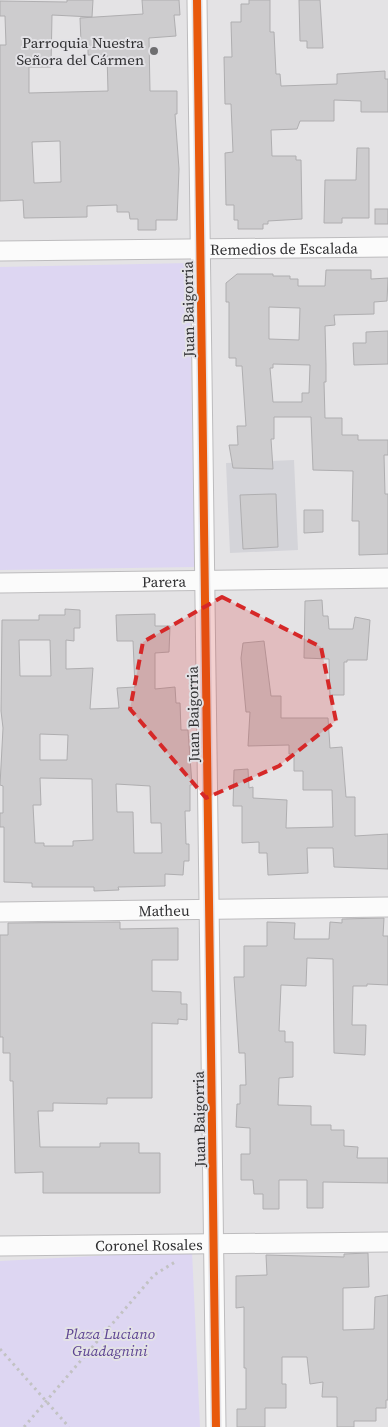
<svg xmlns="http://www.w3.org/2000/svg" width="388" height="1427" font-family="'Source Serif 4',serif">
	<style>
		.built { fill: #d4d4d9 }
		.green { fill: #ddd6f2 }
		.building { fill: #cdccce; stroke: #afaeb0; fill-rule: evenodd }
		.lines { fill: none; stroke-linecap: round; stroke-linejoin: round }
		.minor-casing { stroke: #bdbcbe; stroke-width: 21 }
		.path { stroke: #c2c2c3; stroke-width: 3; stroke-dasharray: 2.5 4; stroke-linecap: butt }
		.minor { stroke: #fbfbfb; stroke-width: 19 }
		.cycleway-casing { stroke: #e3e2e6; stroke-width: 11 }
		.cycleway { stroke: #e8590c; stroke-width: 8 }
		.marked { fill: #d62828; fill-opacity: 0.2; stroke: #d62828; stroke-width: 4; stroke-dasharray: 10 6; stroke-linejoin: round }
		.poi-dot { fill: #6e6e70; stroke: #e3e2e6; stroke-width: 2 }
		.labels { text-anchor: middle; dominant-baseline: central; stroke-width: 4; stroke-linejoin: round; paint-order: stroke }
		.poi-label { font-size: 15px; fill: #2f2f31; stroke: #e3e2e6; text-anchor: end }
		.street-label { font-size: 15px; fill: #2f2f31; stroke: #e3e2e6 }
		.park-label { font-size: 15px; font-style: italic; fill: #5d4492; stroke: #e3e2e6 }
	</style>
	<rect width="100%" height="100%" fill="#e4e3e5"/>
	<!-- built -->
	<polygon class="built" points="294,460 298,550 230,553 226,463"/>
	<!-- green -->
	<g class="green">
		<polygon points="189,263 195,567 0,570 0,267"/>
		<polygon points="192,1251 200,1427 0,1427 0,1261"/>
	</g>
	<!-- building -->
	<g class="building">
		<path d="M67 0H93L92 17 52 15 51 67H29V93L108 91 107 55H88V41L81 42 80 18 143 14 142 0H179L180 15H174L176 36 149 38 150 91H177V114H175L179 169 177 220H156V230H138V219H130L129 212H117V205L87 206V217L24 218 23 200 0 201V45H6L5 16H0V1L67 2ZM60 141 61 182 34 183 32 142Z"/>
		<polygon points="249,0 270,0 270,32 274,32 276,74 280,74 281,86 337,84 337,74 385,71 385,79 388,79 388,112 361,112 361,101 334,100 334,121 300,121 297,129 271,130 272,156 296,156 296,160 301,160 302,219 268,221 268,224 263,224 263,229 238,229 238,220 234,220 234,205 226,205 225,153 233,152 231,104 225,104 224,57 232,57 231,22 241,22 241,4 249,4"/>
		<polygon points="299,0 320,0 323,48 307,48 307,41 300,41"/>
		<polygon points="357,148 369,148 369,218 342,218 342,223 324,223 325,180 356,180"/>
		<rect x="375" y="209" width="13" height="15"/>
		<path d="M326 270H371V279L388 278 387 301 374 302V314L334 315 335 325 325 326 326 365V382H324L325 418H342V435H358V440H388V455H384L385 494H388V554L359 555V521H352L353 471 313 470 311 417H274V439H271L273 469 233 468 229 445H238L237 426H246L242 366H236V358H229V302H226V283L237 274H273V276H290V279H298V286H325ZM269 307 300 308 299 340 269 339ZM273 364 310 365 309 393H302V402H273L270 368H273Z"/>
		<polygon points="388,331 388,364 354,365 353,343 366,343 366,332"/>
		<polygon points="270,494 276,494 278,547 243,549 240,495"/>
		<polygon points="304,510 323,510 323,532 304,533"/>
		<polygon points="322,600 323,616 328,616 329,629 353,629 355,617 370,620 367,660 347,660 347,662 344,662 344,695 330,695 329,659 304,658 305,601"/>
		<path d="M65 609 80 610V628H74V641L66 640V669L93 668 90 709 119 708 117 688 135 687 133 641H117L116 615 155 614V626H170L169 652 155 653V689L175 687 176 703H180L181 730H188L192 785H190V811H185L186 844H189V861H184L183 875 165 874V886L118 887 119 890 94 891V887H32V883L4 882V827H0V813H3V786L0 785 3 728 1 711 2 620H39V615H65ZM19 640H50L51 676H20ZM40 734 68 735 67 760H40ZM40 778 92 779 93 840 73 841V846H44V843H35L33 805H41ZM116 784 150 786 151 823H161L162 853H134L133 812H117Z"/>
		<polygon points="264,641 271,696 281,696 281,718 328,718 330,748 342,747 346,797 355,797 355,836 388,834 388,869 334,867 333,848 307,848 308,873 268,875 267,853 259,853 259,842 242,843 242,806 233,806 234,770 248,769 249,788 253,787 253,798 287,800 286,828 333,827 332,790 303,790 303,771 294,771 294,754 289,754 289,745 248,746 250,712 246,712 241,658 243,643"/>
		<polygon points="384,918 383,936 388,936 388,985 367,984 367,986 353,986 352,1025 366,1025 365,1055 334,1053 333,959 307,958 306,986 281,985 279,1031 285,1031 285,1042 293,1042 293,1077 279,1078 278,1105 311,1106 311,1125 331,1125 331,1130 344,1130 344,1146 358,1147 357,1158 388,1158 388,1183 323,1182 323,1208 307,1208 307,1180 279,1180 279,1209 263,1209 263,1194 254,1194 253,1180 241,1180 241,1154 250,1154 250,1128 236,1127 237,1104 240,1104 240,1085 246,1085 245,1053 239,1053 234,977 244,977 244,946 267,946 267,922 295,923 294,939 329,939 330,922 342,923 342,919"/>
		<polygon points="120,922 120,929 178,928 178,960 152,960 152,991 181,992 181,1004 187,1004 187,1020 178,1019 178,1024 152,1023 152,1098 107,1098 107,1104 53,1103 53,1111 38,1111 40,1147 100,1147 100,1143 139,1143 139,1153 160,1153 160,1193 43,1193 43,1172 15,1173 13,1081 10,1081 10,1053 3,1053 3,1037 0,1037 0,935 8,935 8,923"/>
		<polygon points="368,1253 369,1287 343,1288 343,1330 374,1329 375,1297 388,1295 388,1400 386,1400 386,1408 376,1408 376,1421 354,1421 354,1427 337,1427 337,1397 322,1397 323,1382 310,1384 307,1357 282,1357 282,1384 286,1384 286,1408 265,1408 265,1427 237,1427 237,1409 246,1409 246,1368 244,1368 244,1307 236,1308 236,1276 267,1275 266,1255 344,1257 344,1254"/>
	</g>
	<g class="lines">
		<!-- minor casing -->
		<g class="minor-casing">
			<g id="minor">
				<polyline points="197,0 216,1427"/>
				<path id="s1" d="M0 251 388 247"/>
				<path id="s2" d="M0 583 388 578"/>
				<path id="s3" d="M0 912 388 907"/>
				<path id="s4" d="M0 1246 388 1242"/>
			</g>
		</g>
		<!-- path -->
		<g class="path">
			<polyline points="0,1349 69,1427"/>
			<polyline points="24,1427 154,1275 175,1262"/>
		</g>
		<!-- minor -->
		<use href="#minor" class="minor"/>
		<!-- cycleway casing -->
		<g class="cycleway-casing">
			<polyline id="cycleway" points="197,0 216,1427"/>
		</g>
		<!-- cycleway -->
		<use href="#cycleway" class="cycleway"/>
	</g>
	<!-- marked area -->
	<path class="marked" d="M222 597 321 647 336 721 279 766 206 798 130 709 143 642Z"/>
	<!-- markers -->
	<circle class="poi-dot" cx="154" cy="51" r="5"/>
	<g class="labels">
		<!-- poi labels -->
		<g class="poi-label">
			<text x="144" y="42">Parroquia Nuestra<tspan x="144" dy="17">Señora del Cármen</tspan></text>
		</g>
		<!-- street labels -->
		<g class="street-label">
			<text stroke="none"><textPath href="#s1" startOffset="284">Remedios de Escalada</textPath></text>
			<text transform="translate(188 309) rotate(-91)">Juan Baigorria</text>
			<text stroke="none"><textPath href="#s2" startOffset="164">Parera</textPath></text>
			<text transform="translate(193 714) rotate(-91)">Juan Baigorria</text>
			<text stroke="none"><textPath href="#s3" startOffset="164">Matheu</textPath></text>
			<text transform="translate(199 1119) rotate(-91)">Juan Baigorria</text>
			<text stroke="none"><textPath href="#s4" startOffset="149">Coronel Rosales</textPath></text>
		</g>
		<!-- park labels -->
		<g class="park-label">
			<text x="110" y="1333">Plaza Luciano<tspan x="110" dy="17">Guadagnini</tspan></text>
		</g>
	</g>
</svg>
